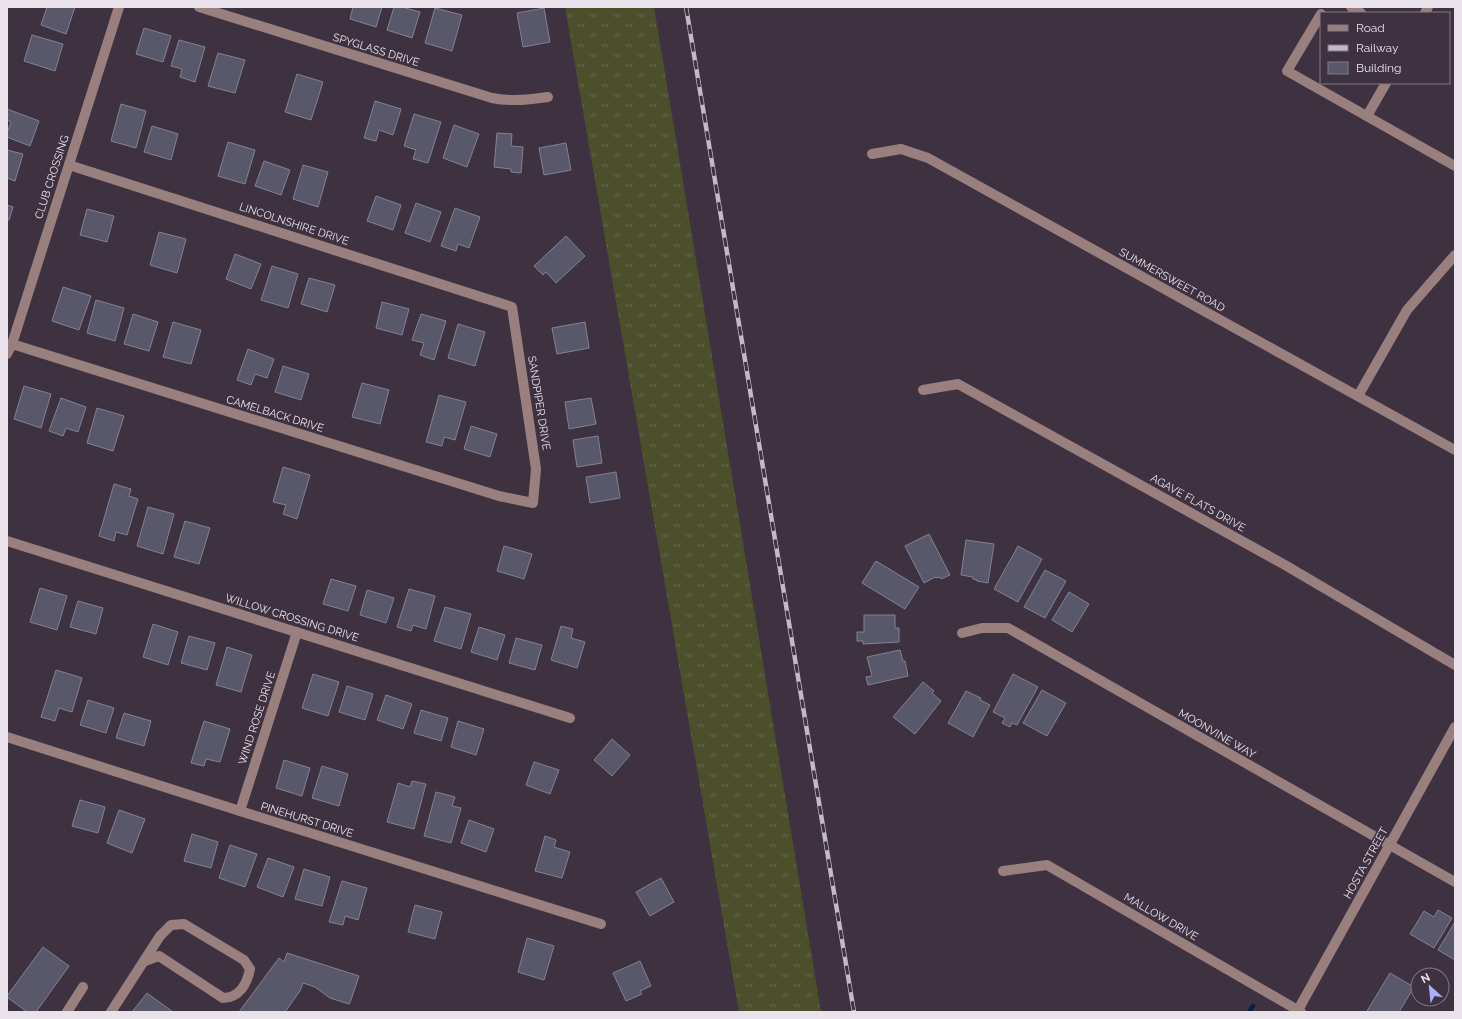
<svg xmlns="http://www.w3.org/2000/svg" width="1462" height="1019" font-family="Raleway,sans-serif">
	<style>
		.grass { fill: url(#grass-tufts) }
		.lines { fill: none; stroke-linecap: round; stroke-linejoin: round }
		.stream { stroke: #05213a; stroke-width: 4.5 }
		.building { fill: #59586b; stroke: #828196 }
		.minor { stroke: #9a7f7f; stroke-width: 10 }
		.rail-casing { stroke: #c3bac5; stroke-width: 4.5 }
		.rail { stroke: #3e3241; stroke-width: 3; stroke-dasharray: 9; stroke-linecap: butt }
		.labels { text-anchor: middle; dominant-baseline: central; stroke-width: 3.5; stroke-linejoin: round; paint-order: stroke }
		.street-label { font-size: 11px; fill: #eae2eb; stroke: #3e3241 }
	</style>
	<defs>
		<pattern id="grass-tufts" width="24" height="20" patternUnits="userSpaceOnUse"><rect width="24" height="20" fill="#4c4f2c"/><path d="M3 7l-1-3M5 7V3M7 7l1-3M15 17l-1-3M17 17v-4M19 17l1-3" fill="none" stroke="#66684b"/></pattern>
	</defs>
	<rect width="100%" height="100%" fill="#3e3241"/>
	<!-- grass -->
	<polygon class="grass" points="565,7 654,7 821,1012 739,1012"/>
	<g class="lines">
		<!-- stream -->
		<polyline class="stream" points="1249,1012 1253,1006"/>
	</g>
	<!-- building -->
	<g class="building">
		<polygon points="47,7 75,7 66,34 41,25"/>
		<polygon points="353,7 382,7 376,27 350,19"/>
		<polygon points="394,7 402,7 420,12 412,38 387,30"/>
		<polygon points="435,8 462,15 452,51 425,43"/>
		<polygon points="544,8 550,42 523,47 517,13"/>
		<polygon points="144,28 171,36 163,62 136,54"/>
		<polygon points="32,35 63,44 55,71 24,61"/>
		<polygon points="179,40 205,47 195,82 180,77 182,69 171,66"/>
		<polygon points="218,53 245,60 235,93 208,86"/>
		<polygon points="297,74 323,82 311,120 285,112"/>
		<polygon points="375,101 401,109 393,135 379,130 376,141 364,138"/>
		<polygon points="121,104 146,111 136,148 111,141"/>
		<polygon points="7,109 39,121 30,146 7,137 7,133 11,122 7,120"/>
		<polygon points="414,114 441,122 428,163 413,159 416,150 404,146"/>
		<polygon points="454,125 479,134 467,167 443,158"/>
		<polygon points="152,126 178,134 171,160 144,152"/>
		<polygon points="497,133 512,134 511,146 523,147 521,173 511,172 511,169 494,167"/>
		<polygon points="228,142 255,150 245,184 218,176"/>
		<polygon points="566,143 571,170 544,175 539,148"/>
		<polygon points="7,150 23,154 15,181 7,178"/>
		<polygon points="264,161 290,170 281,195 255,186"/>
		<polygon points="303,165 328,172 318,207 293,199"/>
		<polygon points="376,196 401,205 393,230 367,221"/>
		<polygon points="416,203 441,212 430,242 405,233"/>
		<polygon points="7,205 13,207 9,220 7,220"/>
		<polygon points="455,208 480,217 469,248 458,244 456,251 441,246"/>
		<polygon points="87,209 114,216 107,242 80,235"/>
		<polygon points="159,232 186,239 177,273 150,265"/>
		<polygon points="566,236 585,256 556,283 546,272 543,275 534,266"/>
		<polygon points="235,254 261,264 251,289 226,279"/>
		<polygon points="272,266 298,274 288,308 261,300"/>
		<polygon points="309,278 335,285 327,312 301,304"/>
		<polygon points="63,287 91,296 79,330 52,321"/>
		<polygon points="96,300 124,308 115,341 87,333"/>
		<polygon points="382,302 409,309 402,335 376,328"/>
		<polygon points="133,314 158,322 149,351 124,344"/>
		<polygon points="421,314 446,321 434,360 420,355 424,343 412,340"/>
		<polygon points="173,322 201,330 191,364 163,357"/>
		<polygon points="585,322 589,348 557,354 552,328"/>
		<polygon points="458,324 485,332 475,366 448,358"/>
		<polygon points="248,349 274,359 267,378 255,374 251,385 237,380"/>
		<polygon points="283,366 309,374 301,400 275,392"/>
		<polygon points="362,383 389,390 380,424 352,417"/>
		<polygon points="24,386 51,394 41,428 14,419"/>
		<polygon points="439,395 466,402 455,440 444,437 442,446 426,442"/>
		<polygon points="61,398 86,407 78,432 66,428 63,436 49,431"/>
		<polygon points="591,398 596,424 569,429 565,402"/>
		<polygon points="97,408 124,416 113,451 87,443"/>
		<polygon points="471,426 497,434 490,457 464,449"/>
		<polygon points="598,436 602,463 577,467 573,440"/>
		<polygon points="283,467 310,475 297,519 283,514 286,505 273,502"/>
		<polygon points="616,472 620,498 590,503 586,477"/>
		<polygon points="114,484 131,489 129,496 138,499 127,535 116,532 114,541 99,536"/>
		<polygon points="148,507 174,514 163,554 137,546"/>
		<polygon points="185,521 210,528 199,564 174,557"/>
		<polygon points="929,534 950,575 941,579 940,577 936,578 935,577 924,583 905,546"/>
		<polygon points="966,540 994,544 988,583 977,581 977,580 973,579 973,577 961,575"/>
		<polygon points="504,546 532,554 524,579 497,571"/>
		<polygon points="1018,546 1042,559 1018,602 994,589"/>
		<polygon points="876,561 919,587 905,609 862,583"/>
		<polygon points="1045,570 1066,581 1045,618 1024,607"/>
		<polygon points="331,579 356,586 348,611 323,604"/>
		<polygon points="40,588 67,596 57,630 30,622"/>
		<polygon points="409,589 435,596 426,629 413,625 411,631 397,627"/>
		<polygon points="367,590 394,598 386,623 360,615"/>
		<polygon points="1069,592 1089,604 1072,632 1052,620"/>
		<polygon points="78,601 103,608 96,634 70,627"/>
		<polygon points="445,607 471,614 461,649 434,641"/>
		<polygon points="864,615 895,615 895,628 899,628 899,642 863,644 863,641 857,641 857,632 864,632"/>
		<polygon points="153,624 178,632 168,665 143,657"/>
		<polygon points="561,626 573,629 571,638 585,642 577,668 551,660"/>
		<polygon points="479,627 505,635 497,660 471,652"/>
		<polygon points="189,636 215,643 207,670 181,663"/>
		<polygon points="516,638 542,645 535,670 509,663"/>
		<polygon points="227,647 252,655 241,692 216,685"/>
		<polygon points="900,650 903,661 905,661 908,676 868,685 866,677 872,676 867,657"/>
		<polygon points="56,670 82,678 72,712 59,708 55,721 41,717"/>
		<polygon points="313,674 339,682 328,716 302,708"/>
		<polygon points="1013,674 1038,687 1017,725 1012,723 1010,727 1002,723 1005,718 993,712"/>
		<polygon points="923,682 934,691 932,693 941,701 915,734 893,717"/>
		<polygon points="347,686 373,694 365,720 339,712"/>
		<polygon points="1042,690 1066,703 1047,736 1023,723"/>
		<polygon points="966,691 981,698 980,700 990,705 973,737 948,723"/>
		<polygon points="386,695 412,704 403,729 377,720"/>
		<polygon points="88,700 114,708 106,733 80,725"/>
		<polygon points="421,710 448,718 441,741 414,733"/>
		<polygon points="124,713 151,721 144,746 116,738"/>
		<polygon points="204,721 230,729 220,762 206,759 204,766 191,763"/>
		<polygon points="458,721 484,729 476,755 451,747"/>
		<polygon points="612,739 630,755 612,776 594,760"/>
		<polygon points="284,760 310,768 302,796 276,788"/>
		<polygon points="534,762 559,770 550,794 526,785"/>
		<polygon points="322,766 348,774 339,806 312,798"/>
		<polygon points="412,781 426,784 414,829 387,822 398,783 410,787"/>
		<polygon points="436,792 455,797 452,806 461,808 451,843 424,836"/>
		<polygon points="80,800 105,807 98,833 72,826"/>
		<polygon points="119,810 145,819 132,853 107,843"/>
		<polygon points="469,820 494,829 486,852 461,843"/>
		<polygon points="192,834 218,842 211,868 184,861"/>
		<polygon points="545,836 556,840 554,847 570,852 562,878 535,871"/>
		<polygon points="230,845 257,854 245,887 219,878"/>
		<polygon points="268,858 294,867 283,897 257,887"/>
		<polygon points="304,869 330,877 322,906 295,899"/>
		<polygon points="661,878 674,902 650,916 636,892"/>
		<polygon points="342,881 367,888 358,920 345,916 343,925 329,922"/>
		<polygon points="415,905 442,912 435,939 408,932"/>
		<polygon points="1438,910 1452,918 1434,948 1410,934 1424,911 1434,917"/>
		<polygon points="1455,922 1455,960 1438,950"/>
		<polygon points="527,938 554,946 544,980 518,972"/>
		<polygon points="43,947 69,966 36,1012 27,1012 7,997 7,996"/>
		<polygon points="287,953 359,976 351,1000 349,1004 330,998 315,987 303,983 300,991 285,1012 239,1012 279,958 284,962"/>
		<polygon points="640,961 651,986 640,991 642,994 626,1001 613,973"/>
		<polygon points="1390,973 1414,987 1399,1012 1369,1012 1367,1011"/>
		<polygon points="147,993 173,1012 132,1012"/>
	</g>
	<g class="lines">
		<!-- minor -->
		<g class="minor">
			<path d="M199 7 492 98C510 102 529 100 548 97"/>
			<polyline points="1351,7 1361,13"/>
			<polyline points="1425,13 1428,7"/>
			<polyline points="1321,14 1287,71 1455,166"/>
			<polyline points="1367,116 1386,83"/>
			<polyline points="872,154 901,149 928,158 1455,450"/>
			<polyline points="12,344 499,496 533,503 536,469 512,307 69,165"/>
			<polyline points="7,354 12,344 119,7"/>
			<polyline points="923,390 958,384 1285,565 1455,665"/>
			<polyline points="1358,396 1407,310 1455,255"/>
			<polyline points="7,541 570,718"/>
			<polyline points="962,633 982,628 1008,628 1455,882"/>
			<polyline points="7,737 240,811 601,924"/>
			<polyline points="240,811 297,632"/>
			<polyline points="1003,871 1047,865 1301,1012"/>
			<polyline points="1298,1010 1455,727"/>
			<polyline points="67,1012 83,987"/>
			<path d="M111 1012 160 936 171 925 184 924 244 960 250 969C247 984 239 998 223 998L159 956 145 961"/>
		</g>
		<!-- rail casing -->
		<g class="rail-casing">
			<polyline id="rail" points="686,7 854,1012"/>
		</g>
		<!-- rail -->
		<use href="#rail" class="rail"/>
	</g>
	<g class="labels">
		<!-- street labels -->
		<g class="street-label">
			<text transform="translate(376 50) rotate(17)">SPYGLASS DRIVE</text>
			<text transform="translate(52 177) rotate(-72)">CLUB CROSSING</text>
			<text transform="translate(294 224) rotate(18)">LINCOLNSHIRE DRIVE</text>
			<text transform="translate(1172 280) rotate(29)">SUMMERSWEET ROAD</text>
			<text transform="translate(539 403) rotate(81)">SANDPIPER DRIVE</text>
			<text transform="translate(275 414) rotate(17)">CAMELBACK DRIVE</text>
			<text transform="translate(1198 503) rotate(29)">AGAVE FLATS DRIVE</text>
			<text transform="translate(292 618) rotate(17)">WILLOW CROSSING DRIVE</text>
			<text transform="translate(257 718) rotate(-72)">WIND ROSE DRIVE</text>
			<text transform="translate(1217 734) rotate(30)">MOONVINE WAY</text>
			<text transform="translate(307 820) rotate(17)">PINEHURST DRIVE</text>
			<text transform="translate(1366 863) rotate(-61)">HOSTA STREET</text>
			<text transform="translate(1161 917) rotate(30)">MALLOW DRIVE</text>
		</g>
	</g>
	<!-- border -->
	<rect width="1462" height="1019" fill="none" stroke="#eae2eb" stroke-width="16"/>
	<!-- legend -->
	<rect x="1320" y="12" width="130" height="72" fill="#3e3241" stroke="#837885"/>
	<rect x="1328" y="25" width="20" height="6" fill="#9a7f7f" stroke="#837885"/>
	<text x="1356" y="32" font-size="12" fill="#eae2eb">Road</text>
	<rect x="1328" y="45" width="20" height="6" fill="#c3bac5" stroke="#837885"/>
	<text x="1356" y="52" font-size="12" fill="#eae2eb">Railway</text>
	<rect x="1328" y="62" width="20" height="12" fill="#59586b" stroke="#837885"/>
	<text x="1356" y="72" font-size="12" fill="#eae2eb">Building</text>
	<!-- north arrow -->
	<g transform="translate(1430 987) rotate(333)"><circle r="19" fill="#3e3241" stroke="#837885"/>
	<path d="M0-3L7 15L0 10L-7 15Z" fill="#abaffb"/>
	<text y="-6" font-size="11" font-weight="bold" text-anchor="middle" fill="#eae2eb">N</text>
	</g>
</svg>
